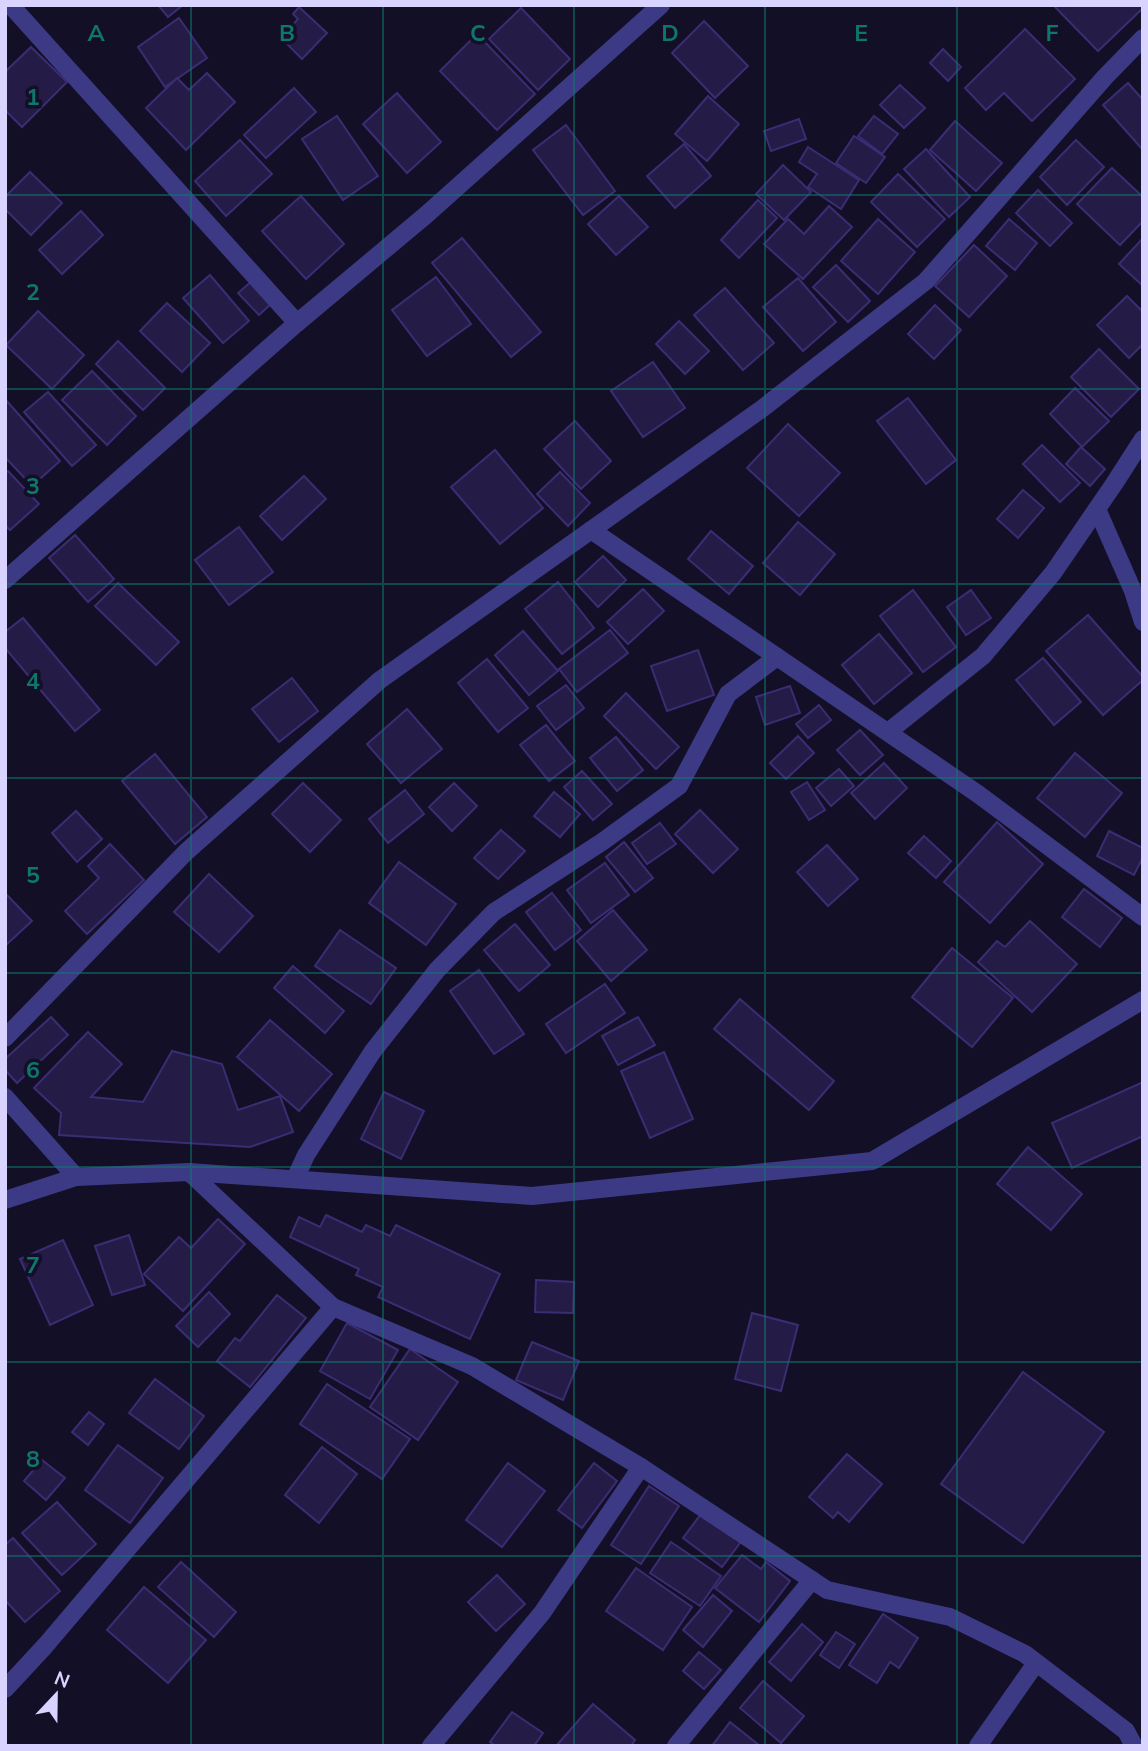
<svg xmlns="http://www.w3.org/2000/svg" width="1148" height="1751" font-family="Mulish,sans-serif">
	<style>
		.building { fill: #241b47; stroke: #3b2d73; stroke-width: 2 }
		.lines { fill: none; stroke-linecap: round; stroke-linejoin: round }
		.street { stroke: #3d3a85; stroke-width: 18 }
		.grid { fill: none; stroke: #0f766e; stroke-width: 2; stroke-opacity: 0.55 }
		.grid-label { font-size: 23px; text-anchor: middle; font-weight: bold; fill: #0f766e; stroke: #130f26; stroke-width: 7; stroke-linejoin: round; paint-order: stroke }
	</style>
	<rect width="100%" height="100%" fill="#130f26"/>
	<!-- building -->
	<g class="building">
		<polygon points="158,5 183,5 168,17"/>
		<polygon points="1053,5 1141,5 1143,8 1098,51"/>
		<polygon points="299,7 327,33 302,59 281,38 298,19 293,14"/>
		<polygon points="521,8 570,59 538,90 489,39"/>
		<polygon points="179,18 207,58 165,87 138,47"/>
		<polygon points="704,21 748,66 715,98 672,53"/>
		<polygon points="1025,29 1075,79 1032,121 1004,93 986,110 965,88"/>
		<polygon points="477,34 535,94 497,130 440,71"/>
		<polygon points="31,47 67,82 22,127 5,110 5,72"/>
		<polygon points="943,49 961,67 948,81 930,63"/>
		<polygon points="207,73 235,102 186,150 146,108 177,78 189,90"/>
		<polygon points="1128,83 1143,100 1143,150 1103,105"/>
		<polygon points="900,85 925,108 904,128 880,105"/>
		<polygon points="294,88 316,112 266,158 244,135"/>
		<polygon points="397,93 441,142 407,173 363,124"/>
		<polygon points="708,96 739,124 707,161 675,134"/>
		<polygon points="337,116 378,176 343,200 302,139"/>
		<polygon points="874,116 898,134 882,154 858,136"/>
		<polygon points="799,119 806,139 771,151 764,131"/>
		<polygon points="955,121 1002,163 976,191 930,150"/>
		<polygon points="566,125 615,191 583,215 533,150"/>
		<polygon points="854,136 885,157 866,183 836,163"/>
		<polygon points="240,140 272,174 226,216 195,181"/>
		<polygon points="1076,140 1104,167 1067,205 1040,177"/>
		<polygon points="684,144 711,176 675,208 647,176"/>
		<polygon points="808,147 859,180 841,209 808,187 817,174 799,162"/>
		<polygon points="926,149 970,197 949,217 904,169"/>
		<polygon points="783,165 811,192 784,220 756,194"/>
		<polygon points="1112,168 1143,197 1143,221 1120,245 1077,204"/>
		<polygon points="30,172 62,203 31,235 5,209 5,197"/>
		<polygon points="898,174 945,219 917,247 871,202"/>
		<polygon points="1038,190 1072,223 1050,246 1016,213"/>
		<polygon points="301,196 344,244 306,279 262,231"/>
		<polygon points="619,196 648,227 616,255 588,224"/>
		<polygon points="758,200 777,218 739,258 721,240"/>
		<polygon points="829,206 852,227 803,279 764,244 788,219 804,234"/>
		<polygon points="81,211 103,235 62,274 39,250"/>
		<polygon points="878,219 915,252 878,294 841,261"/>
		<polygon points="1009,219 1037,243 1015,270 986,246"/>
		<polygon points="462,238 541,332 511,357 432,263"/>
		<polygon points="1143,238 1143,286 1119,264"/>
		<polygon points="974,245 1007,276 969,317 935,286"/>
		<polygon points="836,265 870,301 848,322 813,287"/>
		<polygon points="210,275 249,321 223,343 183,298"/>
		<polygon points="436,277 471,324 427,356 392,310"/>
		<polygon points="798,278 836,322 803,351 763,307"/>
		<polygon points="253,280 274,301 259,315 238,293"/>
		<polygon points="725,288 774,343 743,370 694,315"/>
		<polygon points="1127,296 1143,312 1143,344 1129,358 1097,325"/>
		<polygon points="167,303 210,343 182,372 140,331"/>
		<polygon points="935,305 961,330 934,359 908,334"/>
		<polygon points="38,311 84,355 52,389 6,345"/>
		<polygon points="679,321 709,351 685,374 656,344"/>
		<polygon points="118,341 165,388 143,410 96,364"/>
		<polygon points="1099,349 1139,389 1111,417 1071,377"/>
		<polygon points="653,362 685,408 643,437 611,391"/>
		<polygon points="92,371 136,416 107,445 62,400"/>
		<polygon points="1075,388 1109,421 1082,447 1050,414"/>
		<polygon points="48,392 96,445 72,466 24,412"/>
		<polygon points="908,398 956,460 926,484 877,421"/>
		<polygon points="5,399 60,461 32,486 5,457"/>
		<polygon points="575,421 611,461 581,489 544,449"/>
		<polygon points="788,424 840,473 799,516 747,468"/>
		<polygon points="1042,445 1080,483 1060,502 1023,464"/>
		<polygon points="1081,447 1105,469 1090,486 1066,464"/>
		<polygon points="495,450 543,508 500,544 451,487"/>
		<polygon points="8,471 39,504 10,530 5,525 5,473"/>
		<polygon points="560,472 590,503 568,526 537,494"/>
		<polygon points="304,476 326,499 282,540 260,516"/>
		<polygon points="1023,490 1044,508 1018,538 997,519"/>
		<polygon points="798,522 835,554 800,595 763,563"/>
		<polygon points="239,527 273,572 229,605 195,560"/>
		<polygon points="711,531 753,566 729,594 688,559"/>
		<polygon points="75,535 114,579 88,602 49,558"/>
		<polygon points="603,556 626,580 598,607 575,582"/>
		<polygon points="558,582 594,628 562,654 525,609"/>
		<polygon points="118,583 179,642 156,665 95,606"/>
		<polygon points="643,589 664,611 628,644 607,622"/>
		<polygon points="913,590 956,647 923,672 880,616"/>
		<polygon points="971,590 991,618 966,635 947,607"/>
		<polygon points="1088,615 1143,677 1143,680 1103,715 1046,651"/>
		<polygon points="23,618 100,710 75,731 5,648 5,632"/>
		<polygon points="610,630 628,653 577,692 559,669"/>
		<polygon points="523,631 558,671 529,695 495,655"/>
		<polygon points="879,634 912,673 874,704 842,665"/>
		<polygon points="698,650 714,695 667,711 651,666"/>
		<polygon points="1043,658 1081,702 1054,725 1016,680"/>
		<polygon points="487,659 528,708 498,732 458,683"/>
		<polygon points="292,678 318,711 279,742 252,709"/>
		<polygon points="566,685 584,708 556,730 537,706"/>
		<polygon points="790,686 800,713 765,725 756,697"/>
		<polygon points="626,693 679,747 656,769 604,716"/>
		<polygon points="819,705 831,720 808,738 796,724"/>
		<polygon points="407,709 442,749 401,783 367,744"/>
		<polygon points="546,725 575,761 549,781 520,745"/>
		<polygon points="860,730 883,755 860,775 837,750"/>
		<polygon points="798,736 814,753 786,779 770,763"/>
		<polygon points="616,737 643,770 617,791 590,758"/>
		<polygon points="1075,753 1122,793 1085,837 1037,798"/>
		<polygon points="155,754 207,817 175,844 122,781"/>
		<polygon points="884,763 907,788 875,819 851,793"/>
		<polygon points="839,769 854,786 831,806 816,788"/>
		<polygon points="582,771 612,804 593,820 564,787"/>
		<polygon points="807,782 825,810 809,820 791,792"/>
		<polygon points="303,783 341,820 310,852 272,814"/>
		<polygon points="454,783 477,806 452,831 429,807"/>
		<polygon points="405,790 424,814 388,843 369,819"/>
		<polygon points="554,792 580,814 560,837 534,816"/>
		<polygon points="700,810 738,849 713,873 675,834"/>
		<polygon points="76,811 102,839 77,862 52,833"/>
		<polygon points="997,822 1043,864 990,923 944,882"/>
		<polygon points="660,823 676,844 647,864 632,843"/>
		<polygon points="501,830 525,851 498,879 474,858"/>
		<polygon points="1109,831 1143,848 1143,857 1134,875 1097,856"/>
		<polygon points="924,836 951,861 936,878 908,853"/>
		<polygon points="624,842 653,878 635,892 606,857"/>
		<polygon points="110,844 144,880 87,934 65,911 99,878 88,866"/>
		<polygon points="827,845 858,879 828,906 797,872"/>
		<polygon points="399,862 456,904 426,945 369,903"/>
		<polygon points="605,863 629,895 591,923 567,890"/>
		<polygon points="209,874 253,916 219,952 174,912"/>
		<polygon points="1084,889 1122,918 1100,947 1062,917"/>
		<polygon points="552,893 581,930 555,950 526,912"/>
		<polygon points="6,894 32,921 5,946 5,895"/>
		<polygon points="613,910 647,950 611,981 577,941"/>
		<polygon points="1030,921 1077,964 1032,1012 978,962 997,941 1005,947"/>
		<polygon points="515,924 550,965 519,991 484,950"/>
		<polygon points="340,930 396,968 371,1004 315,966"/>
		<polygon points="952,948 1013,998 972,1047 912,997"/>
		<polygon points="293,966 344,1011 325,1033 274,988"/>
		<polygon points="479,970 524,1034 494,1054 450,991"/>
		<polygon points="605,984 625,1013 566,1053 546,1024"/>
		<polygon points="740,999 834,1081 809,1110 714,1029"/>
		<polygon points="51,1017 68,1035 17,1083 5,1070 5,1059"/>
		<polygon points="638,1017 655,1045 618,1065 602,1036"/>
		<polygon points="270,1020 332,1074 299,1111 237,1057"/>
		<polygon points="88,1032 122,1064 91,1097 143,1102 172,1051 222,1064 238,1110 280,1096 293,1132 250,1147 59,1135 61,1113 34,1088"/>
		<polygon points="664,1052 693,1119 650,1138 621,1071"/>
		<polygon points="1143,1082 1143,1136 1072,1168 1052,1123"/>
		<polygon points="384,1092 424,1111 401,1159 361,1139"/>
		<polygon points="1028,1147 1082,1194 1051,1230 997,1184"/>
		<polygon points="326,1215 362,1232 366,1225 390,1236 396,1225 500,1274 470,1339 378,1297 383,1287 356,1275 359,1269 290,1237 299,1217 320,1227"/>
		<polygon points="218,1219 245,1244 183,1311 144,1274 179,1237 191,1248"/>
		<polygon points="129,1235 145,1285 112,1295 95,1246"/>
		<polygon points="63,1240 93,1305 50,1325 20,1259"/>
		<polygon points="536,1280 574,1282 573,1313 535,1312"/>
		<polygon points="209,1292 230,1314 198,1347 176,1326"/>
		<polygon points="277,1295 306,1318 250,1387 217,1361 235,1338 240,1341"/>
		<polygon points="752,1313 798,1325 781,1391 735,1379"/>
		<polygon points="347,1323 398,1350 370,1399 320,1371"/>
		<polygon points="532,1342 579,1361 563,1400 516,1380"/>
		<polygon points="410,1349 458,1382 418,1440 370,1407"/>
		<polygon points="1023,1372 1104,1432 1023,1543 941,1484"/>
		<polygon points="155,1379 204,1416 179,1449 129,1413"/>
		<polygon points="327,1384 410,1439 382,1479 300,1424"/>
		<polygon points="89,1412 104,1424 88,1445 72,1432"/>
		<polygon points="118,1445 163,1478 130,1523 85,1490"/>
		<polygon points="322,1447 357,1474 319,1523 285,1495"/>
		<polygon points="847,1454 882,1484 849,1522 838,1512 833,1518 809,1497"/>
		<polygon points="42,1460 65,1478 46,1500 24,1481"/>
		<polygon points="508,1463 545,1491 502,1547 466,1520"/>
		<polygon points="594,1463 617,1481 582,1528 558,1510"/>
		<polygon points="649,1486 679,1506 641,1564 611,1545"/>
		<polygon points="57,1502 96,1544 62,1575 22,1533"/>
		<polygon points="704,1510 743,1539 722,1567 683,1538"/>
		<polygon points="13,1538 60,1591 25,1622 5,1600 5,1545"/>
		<polygon points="671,1542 721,1576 700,1606 650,1573"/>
		<polygon points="742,1555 761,1569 766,1562 790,1581 759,1622 715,1588"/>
		<polygon points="181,1562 236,1612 214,1637 158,1587"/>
		<polygon points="636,1568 692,1607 663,1650 606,1611"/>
		<polygon points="497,1575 525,1604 496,1631 468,1602"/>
		<polygon points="144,1587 206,1640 168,1683 107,1630"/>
		<polygon points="713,1595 732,1611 703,1647 683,1630"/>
		<polygon points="883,1614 918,1638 899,1668 890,1662 877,1683 849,1665"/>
		<polygon points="802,1624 823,1642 791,1681 769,1662"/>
		<polygon points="836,1632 855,1644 839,1668 820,1655"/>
		<polygon points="699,1652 721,1670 704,1689 683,1671"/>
		<polygon points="763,1681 804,1716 781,1743 740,1708"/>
		<polygon points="593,1704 635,1740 631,1746 556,1746"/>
		<polygon points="512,1712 543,1733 534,1746 496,1746 490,1742"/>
		<polygon points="730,1722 760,1746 712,1746"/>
	</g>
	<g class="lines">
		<!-- street -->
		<g class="street">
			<polyline points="14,9 297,323"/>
			<polyline points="1097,509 1133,591 1143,622"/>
			<polyline points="591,530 978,794 1143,917"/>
			<polyline points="5,580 297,323 426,215 661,5"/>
			<polyline points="888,732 983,656 1053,573 1114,484 1143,439"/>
			<polyline points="5,1038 186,852 380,680 763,408 926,281 1105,77 1143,38"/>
			<polyline points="5,1097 76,1177"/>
			<polyline points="189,1172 333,1307 472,1366 641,1467 827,1590 950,1617 1025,1654 1126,1731 1134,1746"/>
			<polyline points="295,1179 306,1155 373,1051 437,970 494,912 602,842 679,786 728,694 777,657"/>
			<polyline points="5,1200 76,1177 189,1172 532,1196 872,1161 1143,1000"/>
			<polyline points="5,1689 45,1646 333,1307"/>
			<polyline points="431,1746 542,1613 641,1467"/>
			<polyline points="676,1746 812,1580"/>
			<polyline points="978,1746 1036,1663"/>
		</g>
	</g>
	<!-- grid -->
	<path class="grid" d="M191 5V1746M383 5V1746M574 5V1746M765 5V1746M957 5V1746M5 195H1143M5 389H1143M5 584H1143M5 778H1143M5 973H1143M5 1167H1143M5 1362H1143M5 1556H1143"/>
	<g class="grid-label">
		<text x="96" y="41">A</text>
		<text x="287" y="41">B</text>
		<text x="478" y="41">C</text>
		<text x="670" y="41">D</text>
		<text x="861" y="41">E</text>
		<text x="1052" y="41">F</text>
		<text x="33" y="105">1</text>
		<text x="33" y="300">2</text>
		<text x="33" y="494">3</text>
		<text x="33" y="689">4</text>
		<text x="33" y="883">5</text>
		<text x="33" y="1078">6</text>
		<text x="33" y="1273">7</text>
		<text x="33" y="1467">8</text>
	</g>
	<!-- border -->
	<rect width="1148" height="1751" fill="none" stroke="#d9d4ff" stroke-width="14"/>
	<!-- north arrow -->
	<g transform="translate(56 1695) rotate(22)" stroke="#130f26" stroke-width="5" paint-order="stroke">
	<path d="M0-5L12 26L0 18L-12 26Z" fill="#d9d4ff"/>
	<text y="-10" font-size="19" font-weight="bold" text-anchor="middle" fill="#d9d4ff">N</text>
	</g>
</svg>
